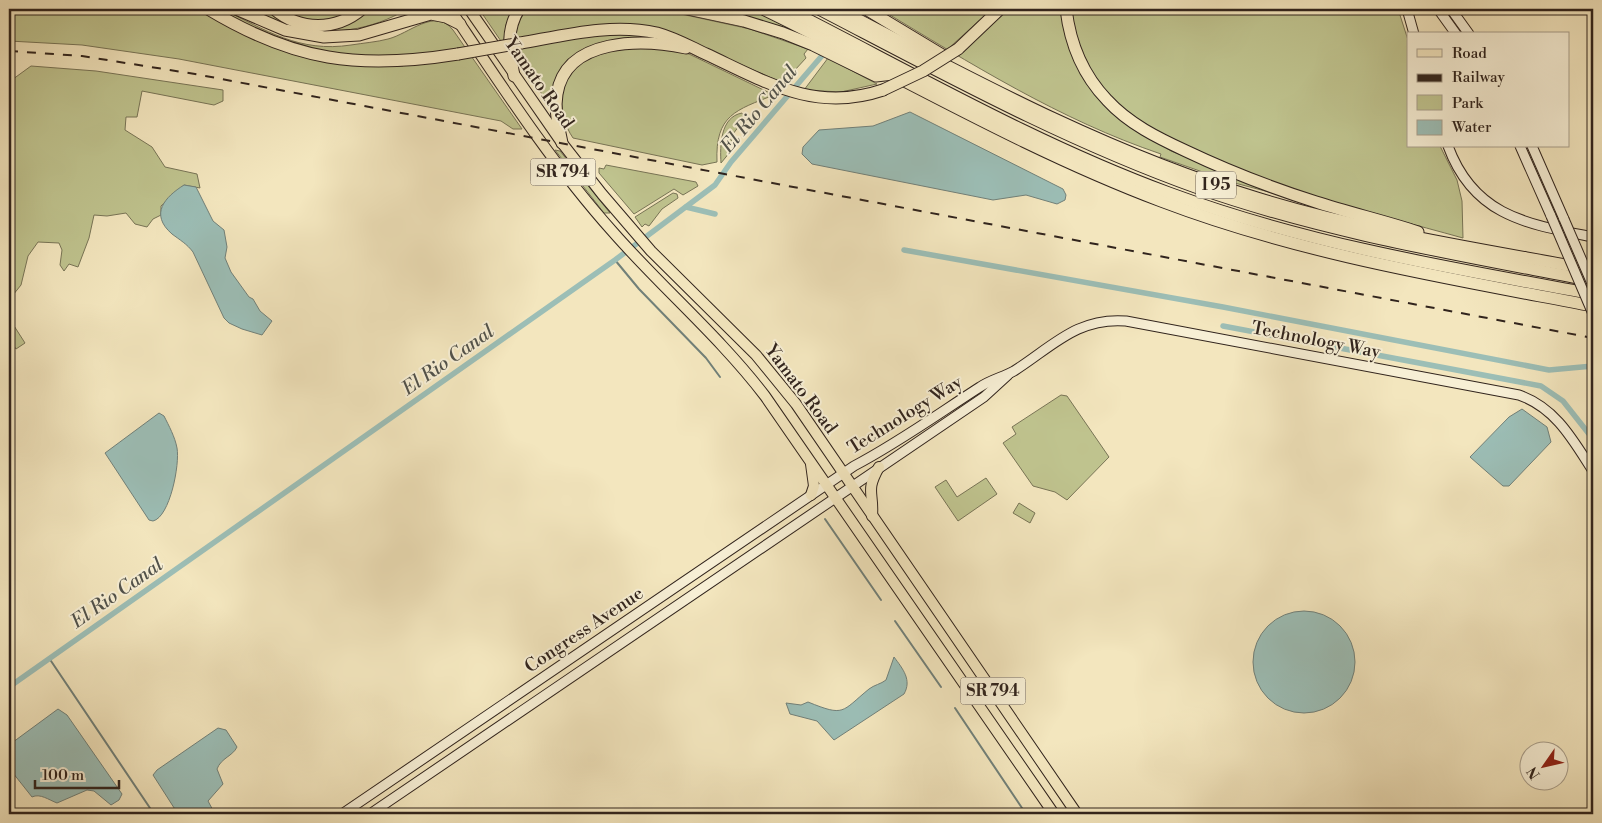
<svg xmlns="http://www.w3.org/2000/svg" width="1602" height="823" font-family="'Libre Bodoni',serif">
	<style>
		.green { fill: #bfc38e; stroke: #787456 }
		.water { fill: #9cbeb6; stroke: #718079 }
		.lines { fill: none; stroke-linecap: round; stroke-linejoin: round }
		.stream { stroke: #718079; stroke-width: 2 }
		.canal { stroke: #9cbeb6; stroke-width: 5.5 }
		.secondary-casing { stroke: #31241d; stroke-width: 11 }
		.primary-casing { stroke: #31241d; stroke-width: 12 }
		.highway-casing { stroke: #31241d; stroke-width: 13 }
		.secondary { stroke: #f7efd5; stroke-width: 9 }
		.primary { stroke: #f3e6be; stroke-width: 10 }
		.highway { stroke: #f3e6be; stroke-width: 11 }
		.rail { stroke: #31241d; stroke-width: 2; stroke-dasharray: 9 9; stroke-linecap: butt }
		.secondary-bridge-casing { stroke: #31241d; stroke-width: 11; stroke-linecap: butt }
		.highway-bridge-casing { stroke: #31241d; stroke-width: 13; stroke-linecap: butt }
		.secondary-bridge { stroke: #f7efd5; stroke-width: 9 }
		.highway-bridge { stroke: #f3e6be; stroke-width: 11 }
		.labels { text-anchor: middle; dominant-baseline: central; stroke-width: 4; stroke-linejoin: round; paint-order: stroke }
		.shield { fill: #f7efd5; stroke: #6c6154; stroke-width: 1 }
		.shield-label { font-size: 16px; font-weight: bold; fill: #31241d }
		.street-label { font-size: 18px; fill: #31241d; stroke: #f7efd5 }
		.water-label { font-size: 19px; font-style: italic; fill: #51524b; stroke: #f7efd5 }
	</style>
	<rect width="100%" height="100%" fill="#f3e6be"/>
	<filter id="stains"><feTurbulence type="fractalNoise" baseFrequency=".004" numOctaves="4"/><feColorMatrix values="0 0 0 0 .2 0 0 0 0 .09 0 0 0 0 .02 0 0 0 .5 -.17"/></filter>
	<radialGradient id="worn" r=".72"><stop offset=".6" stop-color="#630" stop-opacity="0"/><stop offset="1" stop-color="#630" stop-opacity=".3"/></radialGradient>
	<!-- green -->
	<g class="green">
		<path d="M9 9H199C267 51 322 68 403 66L395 58 326 54 272 38 214 9H222C266 30 299 53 351 45 363 43 377 42 388 39 409 34 435 7 453 30L522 129H513L501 121 179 59 82 45 9 41Z"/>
		<path d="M246 9H269L296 27 360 17 368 9H407C373 30 328 37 289 27 274 23 260 15 246 9Z"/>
		<polygon points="281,9 356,9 336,20 302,20"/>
		<polygon points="479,9 513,9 506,25 505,47"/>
		<path d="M527 9H658L750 29 808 49 804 54 806 58 783 83 665 31 590 34 633 33 669 40 578 55 551 107 518 60C513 42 514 24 527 9Z"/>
		<polygon points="718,9 750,9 797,32 796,34"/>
		<path d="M880 9H992L950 47 962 53 1008 9H1061L1065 32 1083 77 1160 144 1171 151 1284 196 1231 182 1160 157 1161 154C1060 120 970 63 880 9Z"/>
		<path d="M1069 9H1398L1408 40V146H1440L1457 180 1462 201 1463 238C1366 211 1269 189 1179 143 1153 130 1126 117 1107 95 1084 68 1078 42 1069 9Z"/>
		<path d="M635 48 677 50 689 54 774 95C736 110 715 115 717 162L702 165 573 138C556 113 556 75 585 59 600 51 619 50 635 48Z"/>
		<polygon points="828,58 877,84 841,92 804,90"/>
		<polygon points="31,66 96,71 223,90 223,101 214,105 142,91 137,117 126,117 125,130 152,147 165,167 197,174 200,188 184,185 161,206 161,215 153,219 147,227 135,224 126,213 107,216 94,215 89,238 78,267 69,264 64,271 60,265 62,250 59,243 38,242 28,256 21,285 9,300 9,82"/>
		<path d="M742 113 745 118 730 138 735 146 721 163C720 146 720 117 742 113Z"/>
		<polygon points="555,150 560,151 610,213 604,213"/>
		<polygon points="606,165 696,182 698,186 683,195 674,189 634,214 599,173 599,168 604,169"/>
		<polygon points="673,193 677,194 678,198 662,209 649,226 645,224 642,227 635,217"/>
		<polygon points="9,318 25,343 16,349 9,338"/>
		<polygon points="1061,395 1067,396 1109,457 1067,500 1055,492 1033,486 1003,443 1016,434 1012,427"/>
		<polygon points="986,478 997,494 958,521 935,487 946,480 957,497"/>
		<polygon points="1019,503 1035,513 1030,523 1013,513"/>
	</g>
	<!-- water -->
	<g class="water">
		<polygon points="910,112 1063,189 1066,195 1065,200 1057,204 1026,195 993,200 812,164 802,154 803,147 819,130 873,126"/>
		<path d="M184 185 196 187 213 221 224 230 227 247 225 258 231 272 249 297 253 299 260 311 272 321 262 335 242 329 229 323 224 318 193 252C187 244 180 240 172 234 149 214 165 197 184 185Z"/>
		<polygon points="1522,409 1547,427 1551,442 1509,486 1503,486 1470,457 1509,417"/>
		<path d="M159 413 164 416C169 426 175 437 177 448 180 464 170 517 153 521L149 520 105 453Z"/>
		<circle cx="1304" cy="662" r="51"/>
		<path d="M894 657C903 669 912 680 904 694L834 740 817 721 790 714 786 703 801 705 808 702C845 717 841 712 869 689 874 685 881 684 886 680Z"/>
		<path d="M58 709 67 715 122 794 119 800 111 805 94 791 87 790 57 803C49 800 40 793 32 797L9 768V745Z"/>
		<path d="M218 728 226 730 237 747C233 756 221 758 217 769L223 784 208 801 215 814H178L153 775 157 770Z"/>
	</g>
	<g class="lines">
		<!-- stream -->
		<g class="stream">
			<polyline points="615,260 639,289 706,358 720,377"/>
			<polyline points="825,519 881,600"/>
			<polyline points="895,621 941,687"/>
			<polyline points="49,658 154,814"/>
			<polyline points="955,708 1026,814"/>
		</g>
		<!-- canal -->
		<g class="canal">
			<polyline points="686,207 715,214"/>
			<polyline points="904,250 1223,307 1549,370 1593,366"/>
			<polyline points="1223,326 1541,386 1563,401 1593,439"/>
			<polyline points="9,687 615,260 715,185 731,162 826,51"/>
		</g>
		<!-- secondary casing -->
		<g class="secondary-casing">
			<g id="secondary">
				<polyline points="1407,9 1414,34"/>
				<polyline points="1438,9 1456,34"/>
				<polyline points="1451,9 1469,34"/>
				<path d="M1448 146C1474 217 1528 224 1593 237"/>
				<polyline points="1520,146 1551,216"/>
				<polyline points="1532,146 1564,219"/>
				<path d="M342 814 854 466C898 443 938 414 980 387 990 380 1003 377 1014 371 1052 347 1077 317 1126 321L1519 395C1556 408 1573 440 1593 471"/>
				<polyline points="370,814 984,397 1008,375"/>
			</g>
		</g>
		<!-- primary casing -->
		<g class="primary-casing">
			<g id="primary">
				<path d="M450 9C501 85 552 164 613 232 662 288 720 337 765 396L1054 814"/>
				<polyline points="469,9 562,143 602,194 651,251 756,355 796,404 1077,814"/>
				<polyline points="811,495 814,486 811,464"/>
				<path d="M872 516C874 492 865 492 879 467"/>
			</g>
		</g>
		<!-- highway casing -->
		<g class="highway-casing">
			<g id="highway">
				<path d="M208 9C294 61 359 70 458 54"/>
				<polyline points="236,9 285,30 324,37 359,35 431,14 446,17 460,24"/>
				<path d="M274 9C300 31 336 31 362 9"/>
				<polyline points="688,9 744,21 783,33 813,45 876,76 893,74"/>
				<path d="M763 9C895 73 1023 149 1161 201 1300 254 1447 278 1593 306"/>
				<path d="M787 9C913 73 1036 144 1169 193 1307 244 1450 268 1593 294"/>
				<path d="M819 9C942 73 1066 141 1198 188 1326 233 1460 255 1593 281"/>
				<path d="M838 9C973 80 1110 154 1257 198 1367 232 1481 249 1593 270"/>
				<polyline points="866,9 944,56"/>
				<path d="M1066 9C1070 43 1083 75 1107 100 1129 124 1158 138 1186 151 1228 171 1272 188 1316 202 1350 213 1385 221 1418 232"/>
				<path d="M521 43C566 35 612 23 657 33 675 38 689 46 706 54 766 82 815 113 883 90"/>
				<polyline points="958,49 1000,9"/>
				<path d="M514 76C510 52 505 32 519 9"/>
				<path d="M562 143C559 127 554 111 557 94 566 37 643 39 686 48"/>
			</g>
		</g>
		<!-- secondary -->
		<use href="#secondary" class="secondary"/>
		<!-- primary -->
		<use href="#primary" class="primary"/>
		<!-- highway -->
		<use href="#highway" class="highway"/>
		<!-- rail -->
		<polyline class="rail" points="9,51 82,56 195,74 1593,338"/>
		<!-- secondary-bridge casing -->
		<g class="secondary-bridge-casing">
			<g id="secondary-bridge">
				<polyline points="1551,216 1593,314"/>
				<polyline points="1564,219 1593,286"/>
			</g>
		</g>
		<!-- highway-bridge casing -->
		<g class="highway-bridge-casing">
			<g id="highway-bridge">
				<polyline points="458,54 521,43"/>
				<polyline points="883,90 923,71 958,49"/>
			</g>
		</g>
		<!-- secondary-bridge -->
		<use href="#secondary-bridge" class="secondary-bridge"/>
		<!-- highway-bridge -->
		<use href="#highway-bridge" class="highway-bridge"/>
	</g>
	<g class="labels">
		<!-- shield labels -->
		<g class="shield">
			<rect x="530.5" y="158.5" width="65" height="27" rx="4"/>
			<rect x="1196" y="171.5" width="40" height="27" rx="4"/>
			<rect x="960.5" y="677.5" width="65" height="27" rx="4"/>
		</g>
		<g class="shield-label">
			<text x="563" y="172">SR 794</text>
			<text x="1216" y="185">I 95</text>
			<text x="993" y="691">SR 794</text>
		</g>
		<!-- street labels -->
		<g class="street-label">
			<text transform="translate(539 83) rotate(55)">Yamato Road</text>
			<text transform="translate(1316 340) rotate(11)">Technology Way</text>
			<text transform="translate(801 389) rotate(53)">Yamato Road</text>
			<text transform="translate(905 415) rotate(-32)">Technology Way</text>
			<text transform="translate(584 630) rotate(-34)">Congress Avenue</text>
		</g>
		<!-- water labels -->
		<g class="water-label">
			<text transform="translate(759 109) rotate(-50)">El Rio Canal</text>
			<text transform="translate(448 360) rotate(-35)">El Rio Canal</text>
			<text transform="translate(117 593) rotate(-35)">El Rio Canal</text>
		</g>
	</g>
	<!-- margin -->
	<rect width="1602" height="823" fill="none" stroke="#f3e6be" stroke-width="30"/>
	<rect x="10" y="10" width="1582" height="803" fill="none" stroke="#31241d" stroke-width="2.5"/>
	<rect x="15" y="15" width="1572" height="793" fill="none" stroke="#31241d"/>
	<!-- legend -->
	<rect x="1407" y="32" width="162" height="115" fill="#f7efd5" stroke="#a89e8b"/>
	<rect x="1417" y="49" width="25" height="8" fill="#f3e6be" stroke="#a89e8b"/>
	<text x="1452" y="58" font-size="15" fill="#31241d">Road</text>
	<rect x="1417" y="74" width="25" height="8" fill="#31241d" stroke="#a89e8b"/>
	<text x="1452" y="82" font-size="15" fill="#31241d">Railway</text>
	<rect x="1417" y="95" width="25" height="15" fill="#bfc38e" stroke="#a89e8b"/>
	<text x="1452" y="108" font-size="15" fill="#31241d">Park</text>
	<rect x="1417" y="120" width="25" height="15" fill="#9cbeb6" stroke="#a89e8b"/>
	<text x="1452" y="132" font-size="15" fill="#31241d">Water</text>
	<!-- north arrow -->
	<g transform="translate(1544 766) rotate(236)"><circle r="24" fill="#f7efd5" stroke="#a89e8b"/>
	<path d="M0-4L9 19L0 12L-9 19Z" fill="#8f2418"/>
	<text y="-8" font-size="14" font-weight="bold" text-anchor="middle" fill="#31241d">N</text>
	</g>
	<!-- scale -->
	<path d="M35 780v8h84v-8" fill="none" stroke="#31241d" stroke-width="2.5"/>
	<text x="42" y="780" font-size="15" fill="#31241d" stroke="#f7efd5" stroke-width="4" paint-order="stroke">100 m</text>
	<rect width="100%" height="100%" filter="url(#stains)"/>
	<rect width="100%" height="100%" fill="url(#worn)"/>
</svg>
